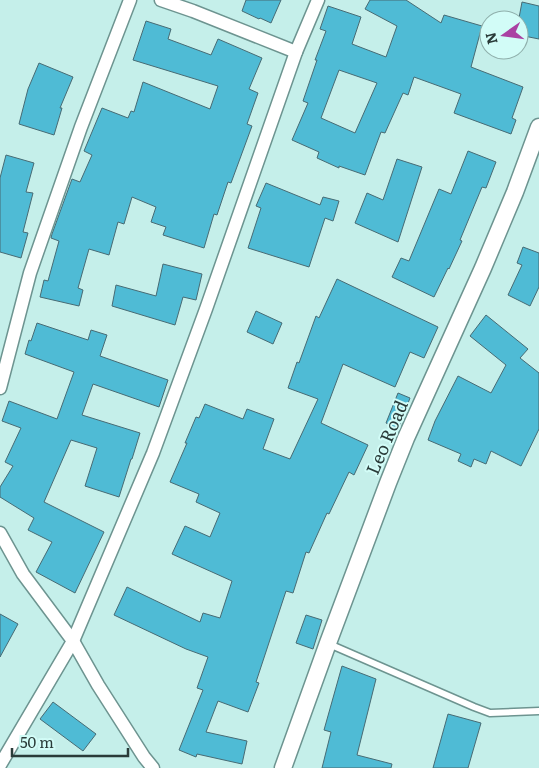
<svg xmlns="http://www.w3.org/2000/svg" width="539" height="768" font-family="Literata,serif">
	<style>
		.building { fill: #4fbbd5; stroke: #476b74; fill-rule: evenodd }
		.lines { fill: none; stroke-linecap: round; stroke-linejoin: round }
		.service-casing { stroke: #6d9490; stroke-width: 9 }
		.minor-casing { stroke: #6d9490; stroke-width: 15 }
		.tertiary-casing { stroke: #6d9490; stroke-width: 19 }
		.service { stroke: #fff; stroke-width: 6 }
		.minor { stroke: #fff; stroke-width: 12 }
		.tertiary { stroke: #fff; stroke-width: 16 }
		.labels { text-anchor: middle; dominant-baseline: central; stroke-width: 4; stroke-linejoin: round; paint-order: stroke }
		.street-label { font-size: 18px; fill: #2a3b39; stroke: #d2fcf7 }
	</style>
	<rect width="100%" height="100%" fill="#c5efea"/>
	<!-- building -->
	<g class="building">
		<polygon points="246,0 281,0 271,23 260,18 259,19 242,11"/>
		<path d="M370 0H406L441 23 444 15 482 26 471 67 523 87 512 118 516 120 511 134 454 113 461 94 414 77 408 95 403 93 385 133 381 132 365 175 339 166V168L317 158 319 152 292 140 308 103 303 101 317 60H315L326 31 320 29 328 6 361 17 352 44 386 57 397 26 365 9ZM339 70 377 83 355 133 321 118Z"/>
		<polygon points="522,2 539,6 539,39 519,35 519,18"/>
		<polygon points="146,21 171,29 168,39 211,55 218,39 262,58 249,89 258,93 247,124 252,126 231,183 228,182 217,215 214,214 204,248 163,235 166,227 151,222 156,207 132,197 124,224 118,222 109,255 89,249 78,288 83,290 79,306 40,297 44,280 48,281 59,241 51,238 52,234 72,179 80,182 92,155 84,151 102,108 128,118 131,111 134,112 143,82 210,109 218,86 133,60"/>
		<polygon points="39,63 73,77 60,108 62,108 54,135 19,124 28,89"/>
		<polygon points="468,151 496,162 486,188 482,187 460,240 462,241 449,269 448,268 434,297 392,277 401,258 409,261 439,189 451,194"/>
		<polygon points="6,155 34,163 26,192 33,193 23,232 28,233 21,258 0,252 0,178"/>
		<polygon points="397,159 422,167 398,242 355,223 367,193 383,200"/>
		<polygon points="266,183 320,205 323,197 339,201 333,221 325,218 309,267 248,248 261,208 256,206"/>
		<polygon points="523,247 539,253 539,287 530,306 508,295 522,265 517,263"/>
		<polygon points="163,264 202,274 196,300 183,297 175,325 112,306 116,285 156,296"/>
		<polygon points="337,279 438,327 424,358 410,352 395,387 343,364 321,423 368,445 354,475 349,472 329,514 327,513 309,553 306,552 293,593 286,591 256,682 259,683 248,712 218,701 206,732 247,741 242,764 197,754 196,757 179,750 203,690 197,688 208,657 186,649 114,615 127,587 200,622 203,613 220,618 232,581 172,554 185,526 210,537 220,513 196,502 199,494 170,482 187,443 185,443 196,417 199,418 205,404 243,419 247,409 274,419 263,449 290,459 318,399 288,388 297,362 299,363 316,316 319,318"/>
		<polygon points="256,311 282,323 273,344 247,332"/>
		<polygon points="486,315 528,349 520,358 539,373 539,429 521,466 491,451 486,464 474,459 471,467 458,461 461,454 428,440 435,421 458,376 491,393 506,365 470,336"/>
		<polygon points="37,323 88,340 91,330 107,335 100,356 168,380 159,407 93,384 82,415 140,433 132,459 131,459 119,497 85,486 97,448 71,440 44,502 104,532 75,593 36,572 52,542 28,530 34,518 0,497 0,487 13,466 5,462 21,428 2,421 9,401 57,419 74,372 25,354 29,340 31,341"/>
		<polygon points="398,393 410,398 398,429 386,423"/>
		<polygon points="0,614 18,624 0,657"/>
		<polygon points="306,615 322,620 313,649 296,643"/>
		<polygon points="342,666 376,679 357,755 392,764 391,768 322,768 331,732 324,730"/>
		<polygon points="53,702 96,734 83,751 40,719"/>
		<polygon points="448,714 481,723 468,768 433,768"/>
	</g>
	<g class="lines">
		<!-- service casing -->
		<g class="service-casing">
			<polyline id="service" points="329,644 474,707 490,713 539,711"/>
		</g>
		<!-- minor casing -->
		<g class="minor-casing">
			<g id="minor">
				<polyline points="161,0 193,11 296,52"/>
				<polyline points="0,388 30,273 81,127 130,0"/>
				<polyline points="0,533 23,574 73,641 98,685 144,757 153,768"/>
				<polyline points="0,765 73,641 153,453 206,309 296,52 318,0"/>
			</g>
		</g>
		<!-- tertiary casing -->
		<g class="tertiary-casing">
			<polyline id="tertiary" points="283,768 328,643 388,483 406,438 483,268 515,192 539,127"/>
		</g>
		<!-- service -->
		<use href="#service" class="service"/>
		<!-- minor -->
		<use href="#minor" class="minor"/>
		<!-- tertiary -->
		<use href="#tertiary" class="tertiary"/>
	</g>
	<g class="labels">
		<!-- street labels -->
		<g class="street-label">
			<text transform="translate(386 437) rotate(-67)">Leo Road</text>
		</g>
	</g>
	<!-- north arrow -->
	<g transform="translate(504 35) rotate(256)"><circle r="24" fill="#d2fcf7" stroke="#8fafab"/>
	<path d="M0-4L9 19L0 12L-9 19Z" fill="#aa41a3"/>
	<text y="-8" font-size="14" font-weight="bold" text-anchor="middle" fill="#2a3b39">N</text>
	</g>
	<!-- scale -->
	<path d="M12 748v8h116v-8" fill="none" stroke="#2a3b39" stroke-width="2.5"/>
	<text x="20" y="748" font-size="15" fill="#2a3b39" stroke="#d2fcf7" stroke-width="4" paint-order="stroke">50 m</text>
</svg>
